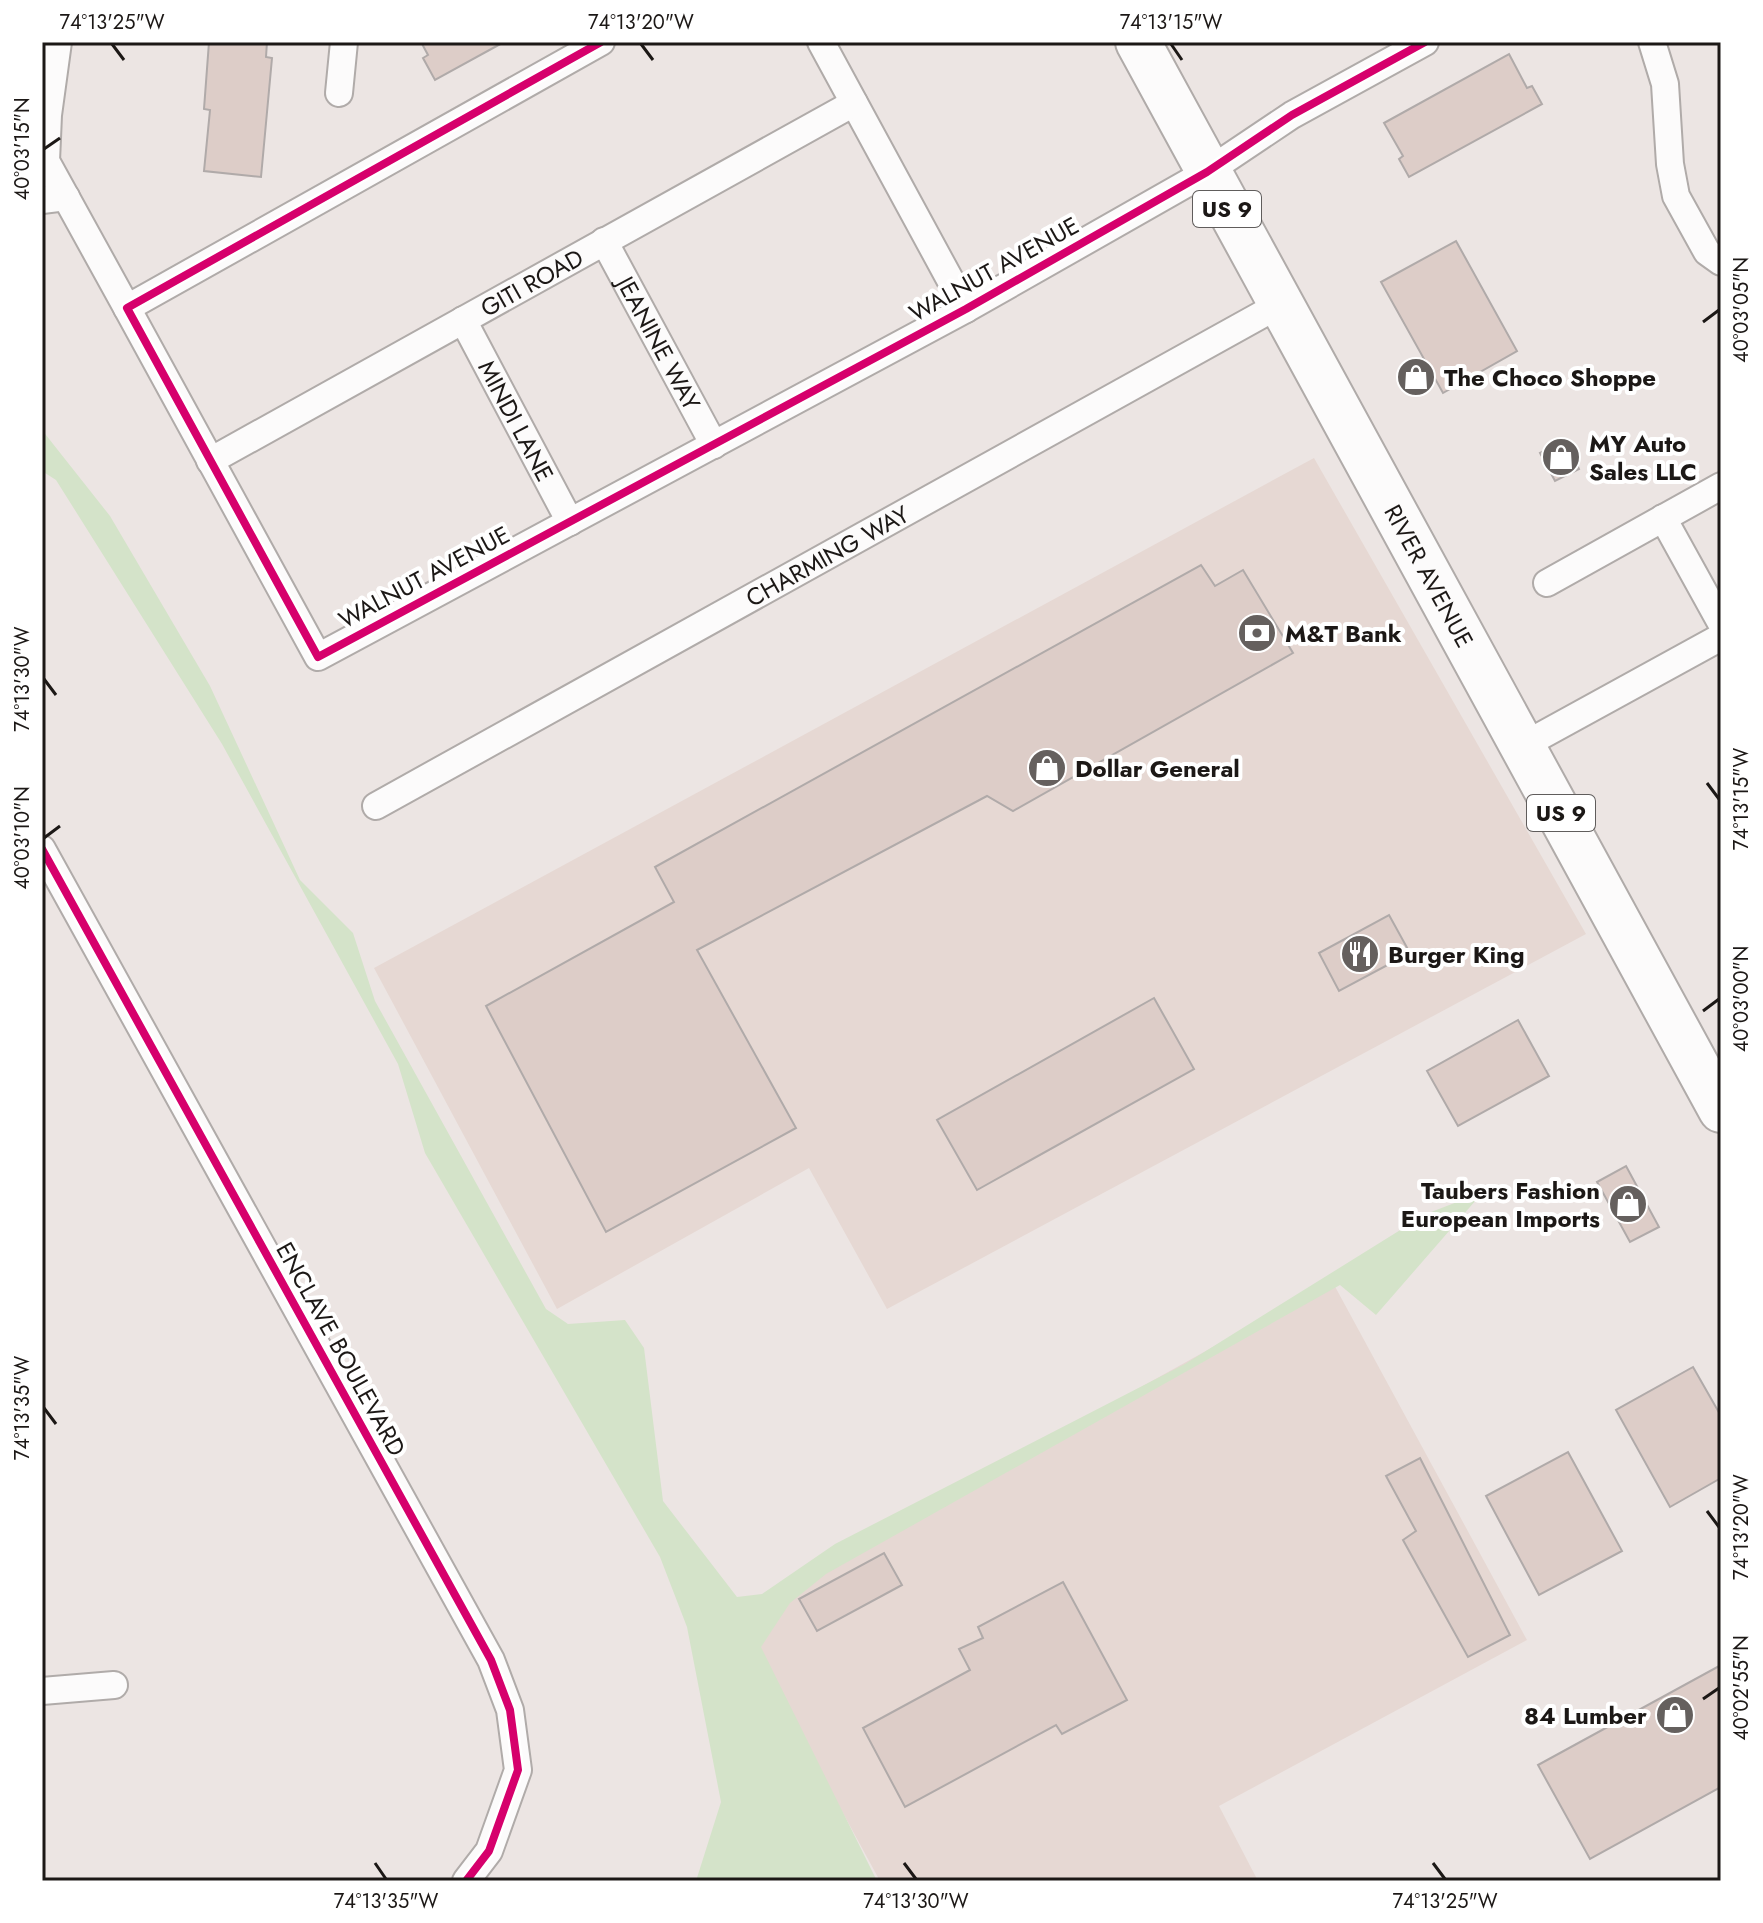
<svg xmlns="http://www.w3.org/2000/svg" width="1763" height="1923" font-family="Jost,sans-serif">
	<style>
		.built { fill: #e6d8d3 }
		.green { fill: #d4e3c9 }
		.building { fill: #ddcdc8; stroke: #b0aaa9; stroke-width: 2 }
		.lines { fill: none; stroke-linecap: round; stroke-linejoin: round }
		.minor-casing { stroke: #b0aba9; stroke-width: 30 }
		.trunk-casing { stroke: #b0aba9; stroke-width: 48 }
		.minor { stroke: #fcfbfb; stroke-width: 26 }
		.trunk { stroke: #fcfbfb; stroke-width: 44 }
		.cycleway-casing { stroke: #fff; stroke-width: 13 }
		.cycleway { stroke: #d6006c; stroke-width: 8 }
		.ticks { fill: none; stroke: #1c1816; stroke-width: 3 }
		.labels { text-anchor: middle; dominant-baseline: central; stroke-width: 8; stroke-linejoin: round; paint-order: stroke }
		.shield { fill: #fff; stroke: #605d5c; stroke-width: 2 }
		.shield-label { font-size: 22px; font-weight: bold; fill: #1c1816 }
		.street-label { font-size: 24px; fill: #1c1816; stroke: #fff }
		.poi-label { font-size: 24px; font-weight: bold; fill: #1c1816; stroke: #fff; text-anchor: start }
		.neatline { fill: none; stroke: #1c1816; stroke-width: 3 }
		.ticks-label { font-size: 20px; text-anchor: middle; fill: #1c1816 }
	</style>
	<rect width="100%" height="100%" fill="#ece5e3"/>
	<!-- built -->
	<g class="built">
		<polygon points="1314,458 1586,934 887,1309 809,1168 557,1309 374,968"/>
		<polygon points="1332,1281 1527,1640 1219,1806 1258,1881 880,1881 734,1613"/>
	</g>
	<!-- green -->
	<polygon class="green" points="42,430 110,516 210,686 300,880 353,933 375,1001 546,1309 568,1324 625,1320 644,1348 663,1501 737,1597 762,1594 835,1544 1185,1364 1426,1214 1483,1192 1376,1315 1340,1285 826,1574 790,1603 761,1647 877,1881 696,1881 721,1802 687,1627 660,1557 425,1153 398,1064 222,744 56,480 42,471"/>
	<!-- building -->
	<g class="building">
		<polygon points="209,42 267,42 266,57 272,58 261,177 204,171 210,110 204,109"/>
		<polygon points="421,42 504,42 435,80 423,58 428,55"/>
		<polygon points="1509,54 1527,88 1532,86 1542,104 1409,177 1399,159 1403,156 1384,123"/>
		<polygon points="1456,241 1517,351 1443,393 1381,282"/>
		<polygon points="1565,440 1579,469 1555,481 1540,453"/>
		<polygon points="1201,565 1215,586 1243,570 1293,653 1013,811 987,796 697,950 796,1128 606,1232 486,1006 674,902 655,867"/>
		<polygon points="1389,915 1410,953 1339,991 1319,953"/>
		<polygon points="1154,998 1194,1069 977,1190 937,1120"/>
		<polygon points="1518,1020 1549,1076 1458,1126 1427,1071"/>
		<polygon points="1626,1166 1659,1227 1630,1242 1597,1182"/>
		<polygon points="1693,1367 1721,1416 1721,1478 1670,1507 1616,1410"/>
		<polygon points="1568,1452 1622,1551 1539,1595 1486,1496"/>
		<polygon points="1420,1458 1510,1635 1468,1657 1403,1540 1416,1531 1386,1476"/>
		<polygon points="884,1553 902,1585 817,1631 799,1599"/>
		<polygon points="1063,1582 1127,1700 1062,1734 1056,1725 905,1807 863,1728 970,1670 959,1649 983,1638 978,1627"/>
		<polygon points="1721,1665 1721,1787 1590,1859 1538,1765"/>
	</g>
	<g class="lines">
		<!-- minor casing -->
		<g class="minor-casing">
			<g id="minor">
				<polyline points="58,42 48,115 46,161 127,308"/>
				<polyline points="601,42 127,308 318,657 966,309 1207,172 1292,115 1425,42"/>
				<polyline points="821,42 966,309"/>
				<polyline points="1652,42 1665,84 1670,164 1676,196 1707,252 1721,262"/>
				<polyline points="339,93 344,42"/>
				<polyline points="42,200 66,197"/>
				<path id="s1" d="M604 241 714 445"/>
				<path id="s2" d="M463 320 570 522"/>
				<path id="s3" d="M210 461 854 103"/>
				<polyline points="1663,518 1721,623"/>
				<polyline points="1547,583 1721,486"/>
				<polyline points="1524,745 1721,637"/>
				<path id="s4" d="M376 806 1279 305"/>
				<polyline points="42,849 491,1660 510,1710 518,1770 489,1851 466,1881"/>
				<polyline points="42,1691 114,1685"/>
			</g>
		</g>
		<!-- trunk casing -->
		<g class="trunk-casing">
			<g id="trunk">
				<path id="s5" d="M1138 42 1721 1110"/>
			</g>
		</g>
		<!-- minor -->
		<use href="#minor" class="minor"/>
		<!-- trunk -->
		<use href="#trunk" class="trunk"/>
		<!-- cycleway casing -->
		<g class="cycleway-casing">
			<g id="cycleway">
				<polyline points="601,42 127,308 318,657 966,309 1207,172 1292,115 1425,42"/>
				<polyline points="42,849 491,1660 510,1710 518,1770 489,1851 466,1881"/>
			</g>
		</g>
		<!-- cycleway -->
		<use href="#cycleway" class="cycleway"/>
	</g>
	<!-- ticks -->
	<path class="ticks" d="M112 44 124 60M641 44 653 60M1171 44 1182 60M44 149 60 138M1703 322 1719 310M44 679 56 695M1707 783 1719 799M44 838 60 826M1703 1011 1719 999M44 1408 56 1424M1707 1511 1719 1527M1703 1699 1719 1688M375 1863 386 1879M904 1863 916 1879M1433 1863 1445 1879"/>
	<!-- icons -->
	<defs>
		<g id="shop-disc" transform="scale(2)"><circle r="9.5" fill="#65605e" stroke="#fff"/><path d="M-5-2.5h2.3a2.7 3.5 0 0 1 5.4 0H5L5.5 6h-11ZM-1.5-2.5h3a1.5 2.3 0 0 0-3 0Z" fill="#fff"/></g>
		<g id="bank-disc" transform="scale(2)"><circle r="9.5" fill="#65605e" stroke="#fff"/><path d="M-6-4H6V4H-6ZM0-2.3a2.3 2.3 0 1 0 0 4.6a2.3 2.3 0 1 0 0-4.6Z" fill="#fff"/></g>
		<g id="restaurant-disc" transform="scale(2)"><circle r="9.5" fill="#65605e" stroke="#fff"/><path d="M-5-6h1v4h1v-4h1v4h1v-4h1v5L-1.5 .5V6h-2V.5L-5-1ZM5-6V6H3V1.5H1.5Q1.5-4 5-6Z" fill="#fff"/></g>
	</defs>
	<g fill-rule="evenodd">
		<use href="#shop-disc" x="1416" y="377"/>
		<use href="#shop-disc" x="1561" y="457"/>
		<use href="#bank-disc" x="1257" y="633"/>
		<use href="#shop-disc" x="1047" y="768"/>
		<use href="#restaurant-disc" x="1360" y="954"/>
		<use href="#shop-disc" x="1628" y="1204"/>
		<use href="#shop-disc" x="1675" y="1715"/>
	</g>
	<g class="labels">
		<!-- shield labels -->
		<g class="shield">
			<rect x="1193" y="191" width="68" height="36" rx="6"/>
			<rect x="1527" y="795" width="68" height="36" rx="6"/>
		</g>
		<g class="shield-label">
			<text x="1227" y="209">US 9</text>
			<text x="1561" y="813">US 9</text>
		</g>
		<!-- street labels -->
		<g class="street-label">
			<text transform="translate(994 269) rotate(-29)">WALNUT AVENUE</text>
			<text stroke="none"><textPath href="#s3" startOffset="368">GITI ROAD</textPath></text>
			<text stroke="none"><textPath href="#s1" startOffset="116">JEANINE WAY</textPath></text>
			<text stroke="none"><textPath href="#s2" startOffset="114">MINDI LANE</textPath></text>
			<text stroke="none"><textPath href="#s4" startOffset="516">CHARMING WAY</textPath></text>
			<text stroke="none"><textPath href="#s5" startOffset="608">RIVER AVENUE</textPath></text>
			<text transform="translate(424 577) rotate(-28)">WALNUT AVENUE</text>
			<text transform="translate(341 1349) rotate(61)">ENCLAVE BOULEVARD</text>
		</g>
		<!-- poi labels -->
		<g class="poi-label">
			<text x="1444" y="377">The Choco Shoppe</text>
			<text x="1589" y="443">MY Auto<tspan x="1589" dy="28">Sales LLC</tspan></text>
			<text x="1285" y="633">M&amp;T Bank</text>
			<text x="1075" y="768">Dollar General</text>
			<text x="1388" y="954">Burger King</text>
			<text x="1600" y="1190" text-anchor="end">Taubers Fashion<tspan x="1600" dy="28">European Imports</tspan></text>
			<text x="1647" y="1715" text-anchor="end">84 Lumber</text>
		</g>
	</g>
	<!-- border -->
	<rect width="1763" height="1923" fill="none" stroke="#ffffff" stroke-width="88"/>
	<rect x="44" y="44" width="1675" height="1835" class="neatline"/>
	<g class="ticks-label">
		<text x="112" y="29">74°13'25"W</text>
		<text x="641" y="29">74°13'20"W</text>
		<text x="1171" y="29">74°13'15"W</text>
		<text transform="translate(22 149) rotate(-90)" y="7">40°03'15"N</text>
		<text transform="translate(1741 310) rotate(-90)" y="7">40°03'05"N</text>
		<text transform="translate(22 679) rotate(-90)" y="7">74°13'30"W</text>
		<text transform="translate(1741 799) rotate(-90)" y="7">74°13'15"W</text>
		<text transform="translate(22 838) rotate(-90)" y="7">40°03'10"N</text>
		<text transform="translate(1741 999) rotate(-90)" y="7">40°03'00"N</text>
		<text transform="translate(22 1408) rotate(-90)" y="7">74°13'35"W</text>
		<text transform="translate(1741 1527) rotate(-90)" y="7">74°13'20"W</text>
		<text transform="translate(1741 1688) rotate(-90)" y="7">40°02'55"N</text>
		<text x="386" y="1908">74°13'35"W</text>
		<text x="916" y="1908">74°13'30"W</text>
		<text x="1445" y="1908">74°13'25"W</text>
	</g>
</svg>
